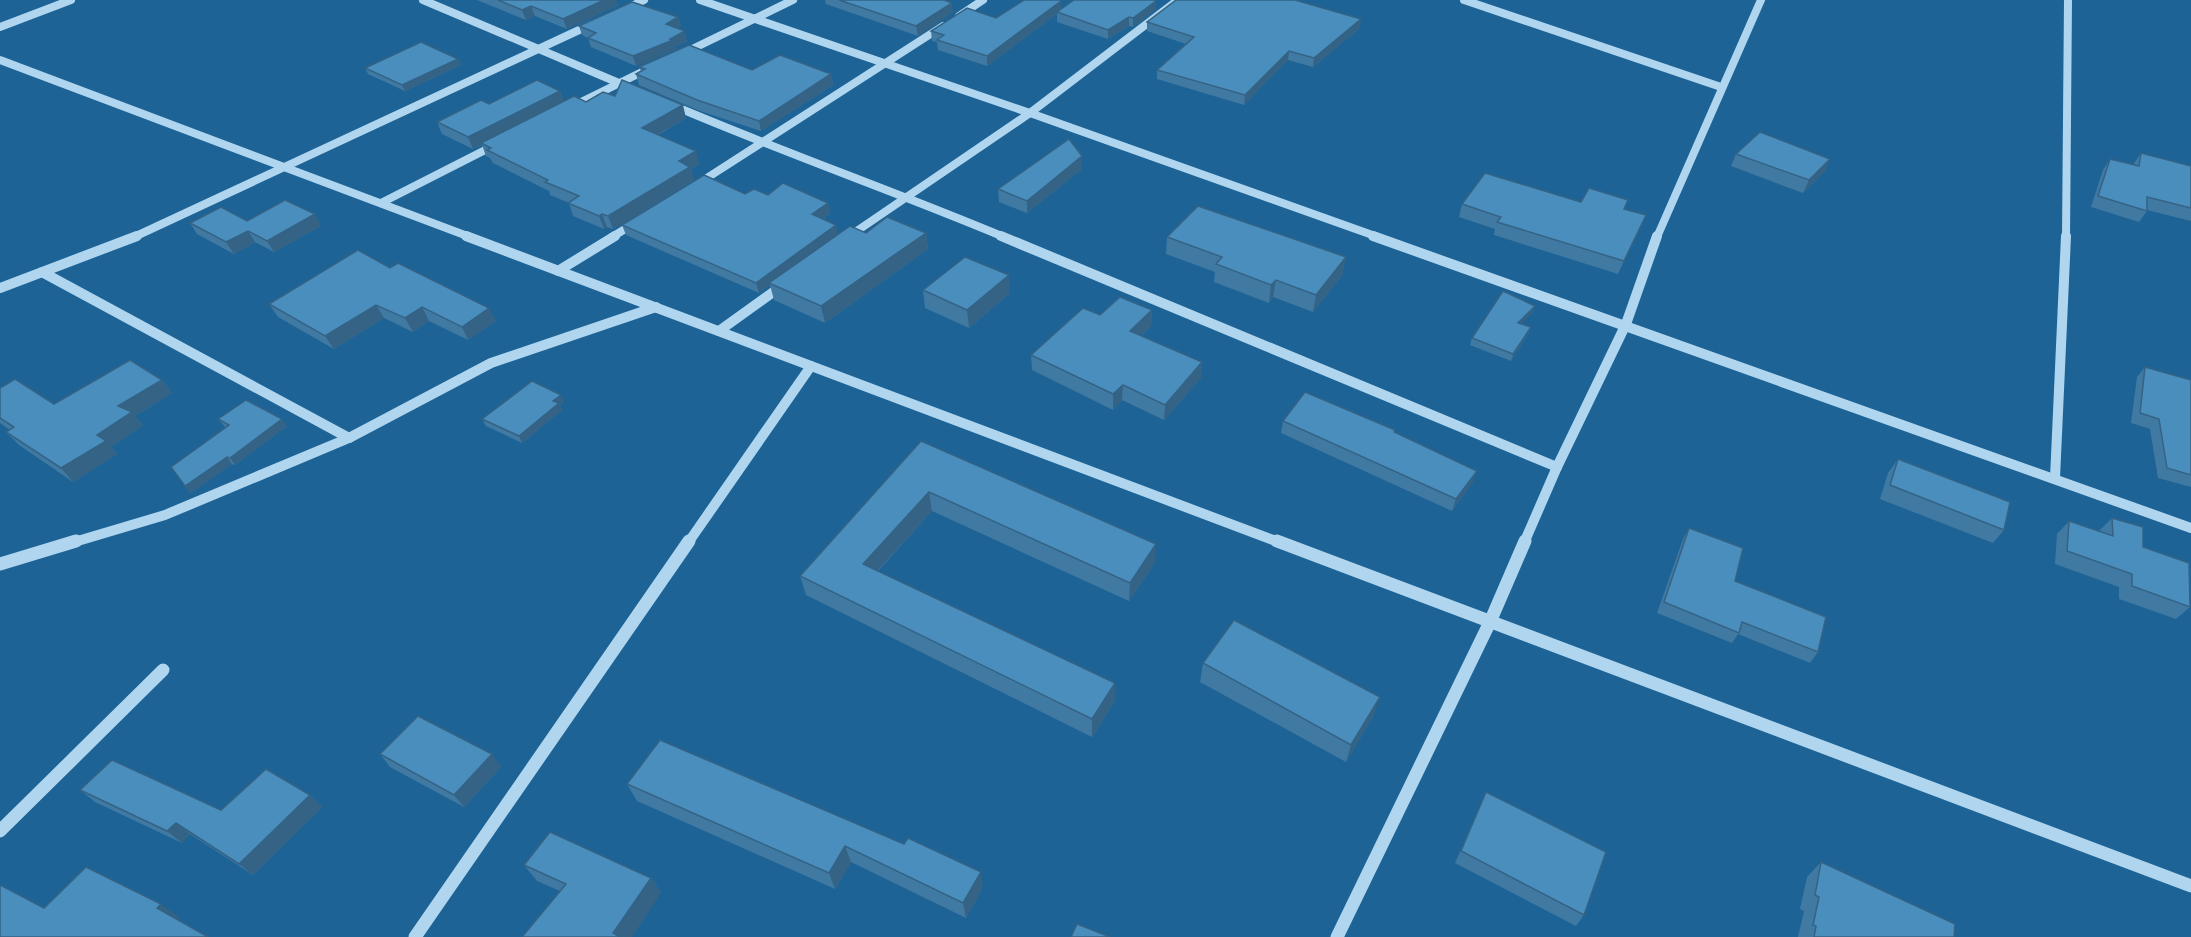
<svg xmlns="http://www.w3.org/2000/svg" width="2191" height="937" font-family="Arial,sans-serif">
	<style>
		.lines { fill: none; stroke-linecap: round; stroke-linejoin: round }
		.minor-far2 { stroke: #b0d6ef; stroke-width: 8 }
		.minor-far1 { stroke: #b0d6ef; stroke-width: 10 }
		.minor { stroke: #b0d6ef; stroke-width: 13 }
		.wall { fill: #407aa3 }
		.shaded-wall { fill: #346385 }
		.building { fill: #4a8ebe; stroke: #346385; stroke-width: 1.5 }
	</style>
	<rect width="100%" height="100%" fill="#1d6396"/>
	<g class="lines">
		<!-- minor-far2 -->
		<g class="minor-far2">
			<polyline points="423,0 633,89"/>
			<polyline points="700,0 1030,113 1378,237"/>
			<polyline points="1464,0 1721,87"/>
			<polyline points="626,9 644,0"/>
			<polyline points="959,16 983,0"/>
			<polyline points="0,27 71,0"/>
			<polyline points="682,54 793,0"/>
			<polyline points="0,60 470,237"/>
			<path d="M672 105C782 152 894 191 1004 237"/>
			<polyline points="571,107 648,69"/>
			<polyline points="696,185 943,26"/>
			<polyline points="381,203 495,145"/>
			<polyline points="134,237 592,24"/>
			<polyline points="612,237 635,223"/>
			<polyline points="848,237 1030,113 1178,0"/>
			<polyline points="1657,237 1761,0"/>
			<polyline points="2066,237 2068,0"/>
		</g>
		<!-- minor-far1 -->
		<g class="minor-far1">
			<polyline points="466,236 1281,543"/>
			<polyline points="1001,236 1557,467"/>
			<polyline points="1373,236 2191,528"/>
			<polyline points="847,238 850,236"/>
			<polyline points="558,271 615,236"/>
			<polyline points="42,272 349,438"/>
			<polyline points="0,288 137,236"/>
			<polyline points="719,331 783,285"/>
			<polyline points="2055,478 2066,236"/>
			<polyline points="71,543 165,515 349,438 491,363 656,307"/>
			<polyline points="688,543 811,366"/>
			<polyline points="1524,543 1557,467 1626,324 1657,236"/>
		</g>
		<!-- minor -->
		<g class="minor">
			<polyline points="1277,541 2191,886"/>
			<polyline points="0,564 76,541"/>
			<polyline points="0,831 163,670"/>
			<polyline points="415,937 689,541"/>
			<polyline points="1337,937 1490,622 1525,541"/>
		</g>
	</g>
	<!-- wall -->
	<g class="wall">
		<polygon points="477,0 616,0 618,5 567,29 535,16 526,20"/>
		<polygon points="825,0 944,0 953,12 918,36 826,4"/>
		<polygon points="1156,1 1156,10 1133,27 1129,26 1108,39 1057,22 1057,14 987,66 938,50 937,42 932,41 931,31 996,18 1061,9"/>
		<polygon points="678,17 681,26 677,28 687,41 675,47 676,49 636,66 591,47 588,38 582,35 579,26"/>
		<polygon points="1147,22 1360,28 1313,67 1288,60 1244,105 1157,79 1157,70 1186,44 1147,31"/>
		<polygon points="458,59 461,65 405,91 368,74 365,68"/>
		<polygon points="639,67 752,70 831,74 833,85 761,131 700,111 639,85 636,74 641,71"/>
		<polygon points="560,91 564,101 586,102 615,96 686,118 658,135 699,164 691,169 694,180 613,229 607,227 604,229 573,216 569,203 550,195 549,191 493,163 490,158 486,156 482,145 473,149 442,134 437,122 489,104"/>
		<polygon points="2141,153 2191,166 2191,221 2147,210 2147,211 2139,222 2091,207 2103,170 2110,159 2133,165"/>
		<polygon points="1736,154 1830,159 1824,172 1803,193 1731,166"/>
		<polygon points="1082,156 1082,169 1027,213 999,202 998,189"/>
		<polygon points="745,194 768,195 828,203 830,214 823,219 838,234 926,233 928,249 825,323 774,300 770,285 759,293 626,235 622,225"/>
		<polygon points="1628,200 1624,209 1646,215 1618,274 1494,235 1495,229 1459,217 1462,204 1581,202"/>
		<polygon points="247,221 321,226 274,252 255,242 234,254 197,234 190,223"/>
		<polygon points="1167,237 1343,274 1313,312 1273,297 1269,303 1214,282 1215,272 1166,254"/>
		<polygon points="390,268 496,321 468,340 429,321 413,332 384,318 334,349 278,317 269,304"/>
		<polygon points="923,290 1010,293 969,328 925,308"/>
		<polygon points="1535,306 1532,313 1521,324 1531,327 1528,334 1511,361 1470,345 1472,338"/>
		<polygon points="1152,310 1151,326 1141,336 1202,362 1201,378 1164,420 1122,400 1113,410 1032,370 1031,355 1100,315"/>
		<polygon points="2145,367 2191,380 2191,487 2158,478 2150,429 2131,423 2137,377"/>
		<polygon points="162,380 172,393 135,416 143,425 111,447 117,454 73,482 19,445 6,432 10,430 0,423 0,388 54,404"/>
		<polygon points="564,402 560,405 562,410 522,443 486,426 482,419"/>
		<polygon points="218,419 287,426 235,465 232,464 190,493 185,486 225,427"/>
		<polygon points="1283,421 1395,430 1395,433 1473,482 1452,511 1281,433"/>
		<polygon points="921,441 1155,563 1129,601 932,511 878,571 1115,683 1115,701 1092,737 806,595 800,576"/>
		<polygon points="1898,459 2004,530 1993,543 1880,499 1888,473"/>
		<polygon points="2112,518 2143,547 2190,607 2176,619 2119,599 2119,587 2055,564 2057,534 2069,521 2100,532 2100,530"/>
		<polygon points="1689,528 1735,581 1818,652 1810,663 1738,634 1732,643 1657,613 1683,539"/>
		<polygon points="1203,663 1374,715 1346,762 1200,682"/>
		<polygon points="660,740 983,887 966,918 851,862 835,889 637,801 627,784"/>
		<polygon points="380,754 501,767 464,807 390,767"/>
		<polygon points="80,790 221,810 310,795 322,807 253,875 190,834 182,843 95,802"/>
		<polygon points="1486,792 1584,915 1576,926 1455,863"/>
		<polygon points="1821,862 1954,937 1798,937 1804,911 1800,909 1807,877"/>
		<polygon points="524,865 651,878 661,893 560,891 537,881"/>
	</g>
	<!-- shaded-wall -->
	<g class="shaded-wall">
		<polygon points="604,0 616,0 618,5 567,29 563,19"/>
		<polygon points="1061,1 1061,11 1057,12 1057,14 987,66 987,56"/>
		<polygon points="1156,1 1156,10 1133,27 1133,18"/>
		<polygon points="952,3 953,12 918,36 916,26"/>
		<polygon points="531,6 535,16 526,20 522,10"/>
		<polygon points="678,17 681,26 669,33 666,24"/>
		<polygon points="1129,17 1129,26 1108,39 1108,30"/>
		<polygon points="1361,19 1360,28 1313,67 1314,58"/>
		<polygon points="685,31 687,41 675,47 676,49 636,66 633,56"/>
		<polygon points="1289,51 1288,60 1244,105 1245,95"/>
		<polygon points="458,59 461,65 405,91 402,85"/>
		<polygon points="831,74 833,85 761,131 759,121"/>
		<polygon points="560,91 565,103 481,143 482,145 473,149 468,137"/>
		<polygon points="683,105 686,118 646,141 642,128"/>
		<polygon points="696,151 699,164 691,169 694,180 613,229 608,216 679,161"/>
		<polygon points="1082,156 1082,169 1027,213 1027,201"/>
		<polygon points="1830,159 1824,172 1803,193 1809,180"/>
		<polygon points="828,203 830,214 814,224 812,214"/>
		<polygon points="315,214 321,226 274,252 267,241"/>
		<polygon points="602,214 607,227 604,229 599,216"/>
		<polygon points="1646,215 1641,228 1618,274 1624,261"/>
		<polygon points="836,225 838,236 769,283 770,285 759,293 756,283"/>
		<polygon points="248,231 255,242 234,254 226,242"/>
		<polygon points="926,233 928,249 825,323 821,306"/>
		<polygon points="1346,257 1343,274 1313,312 1316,295"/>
		<polygon points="1009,275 1010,293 969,328 967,310"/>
		<polygon points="1276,280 1273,297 1269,303 1271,285"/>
		<polygon points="376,305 384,318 334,349 325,336"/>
		<polygon points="1535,306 1532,313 1516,330 1518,323"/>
		<polygon points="422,307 429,321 413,332 405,318"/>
		<polygon points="489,308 496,321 468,340 462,327"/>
		<polygon points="1152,310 1151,326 1129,347 1130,331"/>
		<polygon points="1531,327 1528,334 1511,361 1513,354"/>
		<polygon points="1202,362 1201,378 1164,420 1165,405"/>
		<polygon points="162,380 172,393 135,416 143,425 111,447 117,454 73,482 61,468 97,435 118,406"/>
		<polygon points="1123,385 1122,400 1113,410 1113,394"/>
		<polygon points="561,395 564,402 560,405 562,410 522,443 519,436 553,401"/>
		<polygon points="282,419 287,426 235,465 230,458"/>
		<polygon points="227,457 232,464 190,493 185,486"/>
		<polygon points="1477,471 1473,482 1452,511 1456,499"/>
		<polygon points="929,492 932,511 867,582 863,564"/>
		<polygon points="1156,544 1155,563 1129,601 1130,583"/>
		<polygon points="1115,683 1115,701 1092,737 1092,719"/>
		<polygon points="1380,697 1374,715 1346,762 1351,745"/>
		<polygon points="492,754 501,767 464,807 454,795"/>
		<polygon points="310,795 322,807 253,875 239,864"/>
		<polygon points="176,823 190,834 182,843 167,831"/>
		<polygon points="845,846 851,862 835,889 829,873"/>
		<polygon points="981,872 983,887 966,918 963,903"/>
		<polygon points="651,878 661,893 632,937 616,937 613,933"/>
		<polygon points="161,904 180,918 177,922 157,908"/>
	</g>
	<!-- building -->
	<g class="building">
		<polygon points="498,0 604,0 563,19 531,6 522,10"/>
		<polygon points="839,0 944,0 952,3 916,26"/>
		<polygon points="1024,0 1060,0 1061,1 987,56 937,40 944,35 931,31 967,8 996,18"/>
		<polygon points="1074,0 1154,0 1156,1 1133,18 1129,17 1108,30 1057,12"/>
		<polygon points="1176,0 1295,0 1361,19 1314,58 1289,51 1245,95 1157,70 1194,37 1147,22"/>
		<polygon points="632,2 678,17 666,24 685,31 670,39 673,40 633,56 588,38 596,33 579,26"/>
		<polygon points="421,42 458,59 402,85 365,68"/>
		<polygon points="689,45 752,70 780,55 831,74 759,121 697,100 636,74 645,69 639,67"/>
		<polygon points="537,80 560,91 468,137 437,122 481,100 489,104"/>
		<polygon points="622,80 683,105 642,128 696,151 679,161 690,167 608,216 602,214 599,216 568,203 579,196 545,182 548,180 487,150 491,148 481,143 574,96 586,102 603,92 615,96"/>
		<polygon points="1760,132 1830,159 1809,180 1736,154"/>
		<polygon points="1069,139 1082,156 1027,201 998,189"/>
		<polygon points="2141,153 2191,166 2191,208 2147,197 2147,211 2098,196 2110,159 2139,166"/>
		<polygon points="1485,173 1581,202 1589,188 1628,200 1624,209 1646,215 1624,261 1497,222 1501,217 1462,204"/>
		<polygon points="704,175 745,194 754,189 768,195 783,183 828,203 812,214 836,225 756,283 622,225"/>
		<polygon points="285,200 315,214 267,241 248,231 226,242 190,223 221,207 247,221"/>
		<polygon points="1198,206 1346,257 1316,295 1276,280 1271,285 1216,264 1222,257 1167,237"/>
		<polygon points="887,217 926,233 821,306 769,283 850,226 866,233"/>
		<polygon points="358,250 390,268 398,263 489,308 462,327 422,307 405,318 376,305 325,336 269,304"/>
		<polygon points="965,257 1009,275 967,310 923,290"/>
		<polygon points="1503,291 1535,306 1518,323 1531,327 1513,354 1472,338"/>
		<polygon points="1120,297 1152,310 1130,331 1202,362 1165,405 1123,385 1113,394 1031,355 1083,308 1100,315"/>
		<polygon points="130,360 162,380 118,406 132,412 97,435 106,441 61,468 6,432 14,427 0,418 0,388 15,379 54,404"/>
		<polygon points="2145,367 2191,380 2191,475 2167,468 2159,419 2140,413"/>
		<polygon points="532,381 561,395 553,401 559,403 519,436 482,419"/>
		<polygon points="1305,392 1395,430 1394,432 1477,471 1456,499 1283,421"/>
		<polygon points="246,400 282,419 230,458 227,457 185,486 171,467 229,425 218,419"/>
		<polygon points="921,441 1156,544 1130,583 929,492 863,564 1115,683 1092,719 800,576"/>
		<polygon points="1898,459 2010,502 2004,530 1890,485"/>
		<polygon points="2112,518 2143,527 2143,547 2189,563 2190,607 2132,586 2132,574 2067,551 2069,521 2113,536"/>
		<polygon points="1689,528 1743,548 1735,581 1826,617 1818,652 1742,622 1739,633 1664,602"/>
		<polygon points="1234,620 1380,697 1351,745 1203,663"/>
		<polygon points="418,716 492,754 454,795 380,754"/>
		<polygon points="660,740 904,844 908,838 981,872 963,903 845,846 829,873 627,784"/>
		<polygon points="112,760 221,810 266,769 310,795 239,864 176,823 167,831 80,790"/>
		<polygon points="1486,792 1606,852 1584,915 1461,851"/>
		<polygon points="550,832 651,878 613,933 620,937 522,937 566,884 524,865"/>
		<polygon points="1821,862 1955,924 1954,937 1814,937 1816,926 1813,925 1819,897 1815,895"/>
		<polygon points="86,867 161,904 157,908 208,937 0,937 0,885 44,908"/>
		<polygon points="1077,924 1110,937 1071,937"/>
	</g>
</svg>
